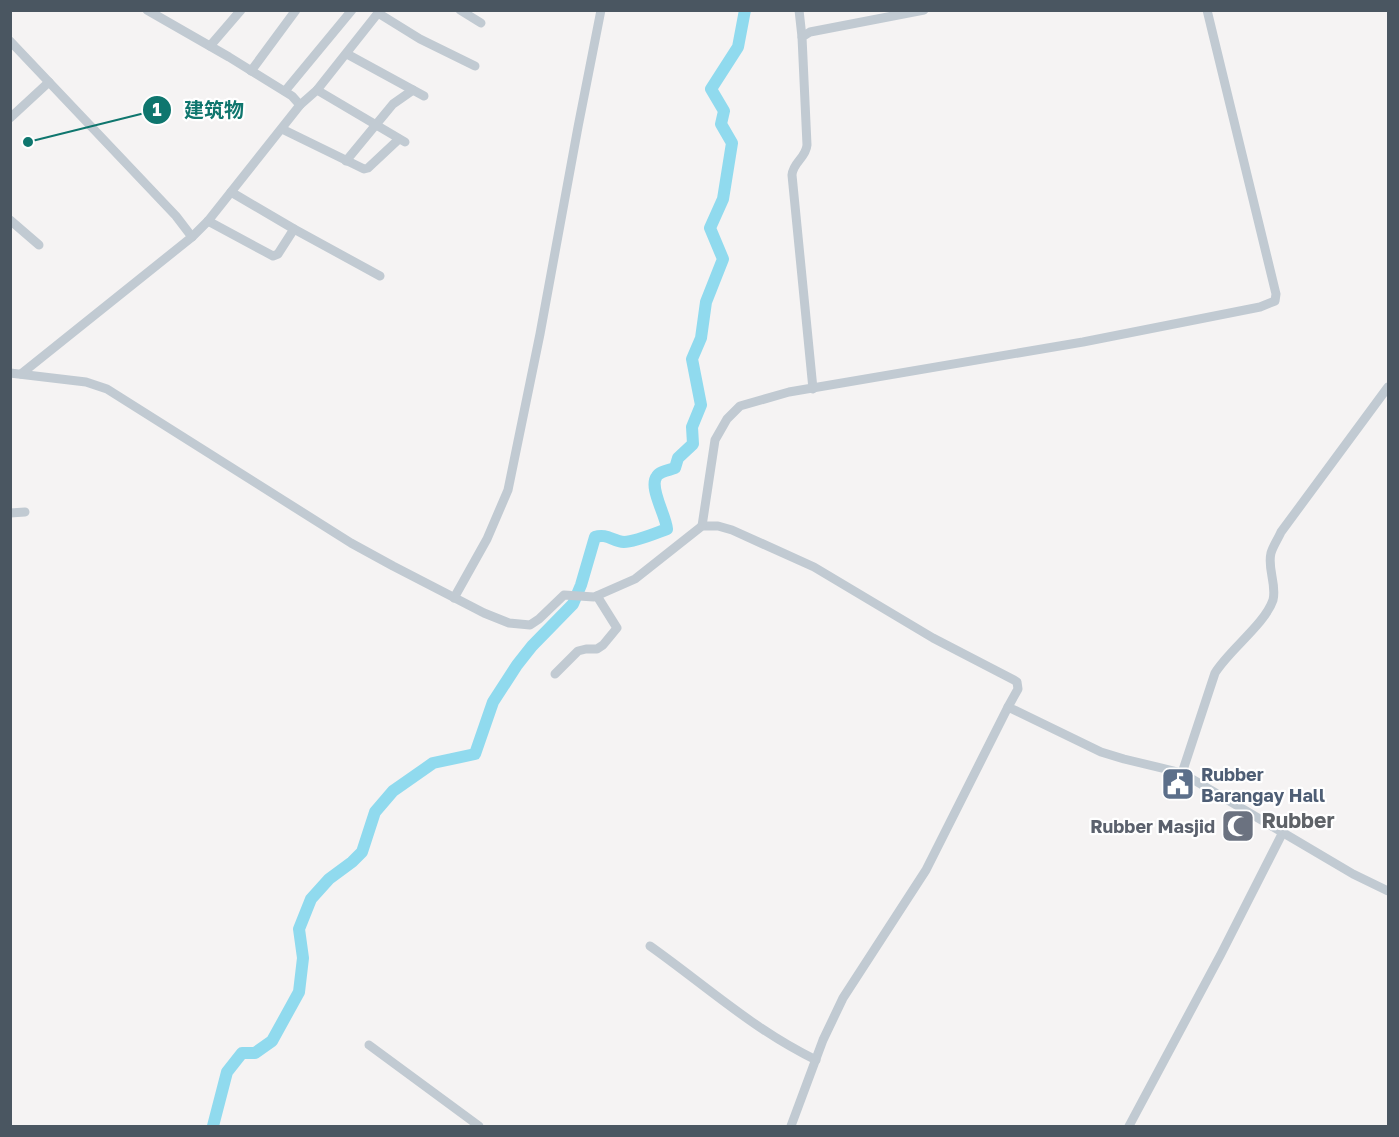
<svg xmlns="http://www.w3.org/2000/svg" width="1399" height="1137" font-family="'Golos Text','Noto Sans SC',sans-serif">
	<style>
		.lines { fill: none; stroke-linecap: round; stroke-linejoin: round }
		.river { stroke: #90daee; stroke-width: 12 }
		.minor { stroke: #c1cad2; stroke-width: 9 }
		.labels { text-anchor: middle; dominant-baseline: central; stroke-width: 4.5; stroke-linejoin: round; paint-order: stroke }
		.service-label { font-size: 18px; font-weight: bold; fill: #4e5e75; stroke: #fff; text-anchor: start }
		.worship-label { font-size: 18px; font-weight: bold; fill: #5b616d; stroke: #fff; text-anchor: end }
		.quarter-label { font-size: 21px; font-weight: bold; fill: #5f6368; stroke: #fff }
		.leader { fill: none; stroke: #0f766e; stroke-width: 2 }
		.callout-dot { fill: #0f766e; stroke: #fff; stroke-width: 2 }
		.mark-label { font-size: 18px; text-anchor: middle; font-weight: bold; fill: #fff }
		.callout-label { font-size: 20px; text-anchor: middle; font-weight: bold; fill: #0f766e; stroke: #fff; stroke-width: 4.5; stroke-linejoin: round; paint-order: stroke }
	</style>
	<rect width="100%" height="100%" fill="#f5f3f3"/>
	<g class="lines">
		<!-- river -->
		<path class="river" d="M213 1126 227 1072 242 1053H255L272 1041 299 992 303 958 299 929 311 899 329 879 352 862 362 852 375 812 393 791 433 763 475 754 493 702 517 665 532 646 573 604 581 585 595 537C606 533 613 541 624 542 635 542 656 533 667 529 666 515 648 487 657 476 660 471 670 470 675 468L678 458 693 444 692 427 701 405 692 359 701 338 706 302 723 259 710 228 723 199 732 143 721 124 724 111 711 89 738 47 745 10"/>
		<!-- minor -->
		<g class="minor">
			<polyline points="147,10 229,57 292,96 300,105"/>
			<polyline points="380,10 378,13 420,39 475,66"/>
			<polyline points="460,10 481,23"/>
			<polyline points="799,10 802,37"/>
			<polyline points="10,41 176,216 192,237"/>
			<polyline points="210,46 241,10"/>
			<polyline points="347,54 424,96"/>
			<polyline points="251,71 296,10"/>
			<polyline points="317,90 405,142"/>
			<polyline points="285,91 352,10"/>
			<polyline points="10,118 49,82"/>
			<polyline points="282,129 364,169 368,168 399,139"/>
			<polyline points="346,161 393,104 413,90"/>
			<polyline points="231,192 294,229 380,276"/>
			<polyline points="10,220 39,245"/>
			<polyline points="208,221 273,256 278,254 294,229"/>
			<polyline points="10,373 86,382 107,389 351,543 393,566 484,613 509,623 530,625 539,619 564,595 594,597 635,579 702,526 718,526 732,530 814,567 933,638 1014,680 1017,682 1018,689 1008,707 1101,752 1124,759 1182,773 1353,874 1388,891"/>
			<polyline points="21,374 192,237 208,221 300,105 317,90 378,13"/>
			<path d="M813 389 792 175C793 162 806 158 807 145L802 37 810 32 924 10"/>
			<polyline points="10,513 25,512"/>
			<polyline points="702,526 715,440 727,419 740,406 789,392 1083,342 1260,307 1275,301 1276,294 1207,10"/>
			<polyline points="454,598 487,539 508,490 540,334 578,127 601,10"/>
			<polyline points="555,674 578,651 586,649 597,649 603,645 617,628 597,596"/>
			<path d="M1182 773 1215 673C1229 650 1265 624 1273 600 1277 584 1267 569 1271 553 1273 546 1278 539 1281 532L1388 387"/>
			<path d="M650 946C705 985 754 1030 816 1060"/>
			<polyline points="369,1045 479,1126"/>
			<polyline points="791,1126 823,1040 843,998 926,870 1008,707"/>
			<polyline points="1129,1126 1221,954 1283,832"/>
		</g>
	</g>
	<!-- icons -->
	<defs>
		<g id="civic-square" transform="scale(1.725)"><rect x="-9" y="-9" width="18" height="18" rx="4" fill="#5c6f8a" stroke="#fff"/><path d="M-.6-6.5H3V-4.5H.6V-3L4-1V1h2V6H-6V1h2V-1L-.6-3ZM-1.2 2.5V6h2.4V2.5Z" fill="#fff"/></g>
		<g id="mosque-square" transform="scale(1.725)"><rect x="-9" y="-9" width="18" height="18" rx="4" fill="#6b7280" stroke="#fff"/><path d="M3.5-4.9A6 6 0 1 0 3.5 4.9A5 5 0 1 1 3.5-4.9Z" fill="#fff"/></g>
	</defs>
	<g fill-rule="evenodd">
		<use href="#civic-square" x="1178" y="784"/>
		<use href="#mosque-square" x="1238" y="826"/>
	</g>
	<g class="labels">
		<!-- service labels -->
		<g class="service-label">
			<text x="1201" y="774">Rubber<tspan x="1201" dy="21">Barangay Hall</tspan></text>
		</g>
		<!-- worship labels -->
		<g class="worship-label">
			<text x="1215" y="826">Rubber Masjid</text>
		</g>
		<!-- quarter labels -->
		<g class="quarter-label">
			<text x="1298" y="820">Rubber</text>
		</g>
	</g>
	<!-- callouts -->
	<path class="leader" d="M28 142L157 110"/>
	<g class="callout-dot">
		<circle cx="28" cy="142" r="6"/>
		<circle cx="157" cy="110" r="15"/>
	</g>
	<g class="mark-label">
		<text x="157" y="116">1</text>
	</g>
	<g class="callout-label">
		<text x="214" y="117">建筑物</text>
	</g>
	<!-- border -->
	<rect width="1399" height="1137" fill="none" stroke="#4a5661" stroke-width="24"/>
</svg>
